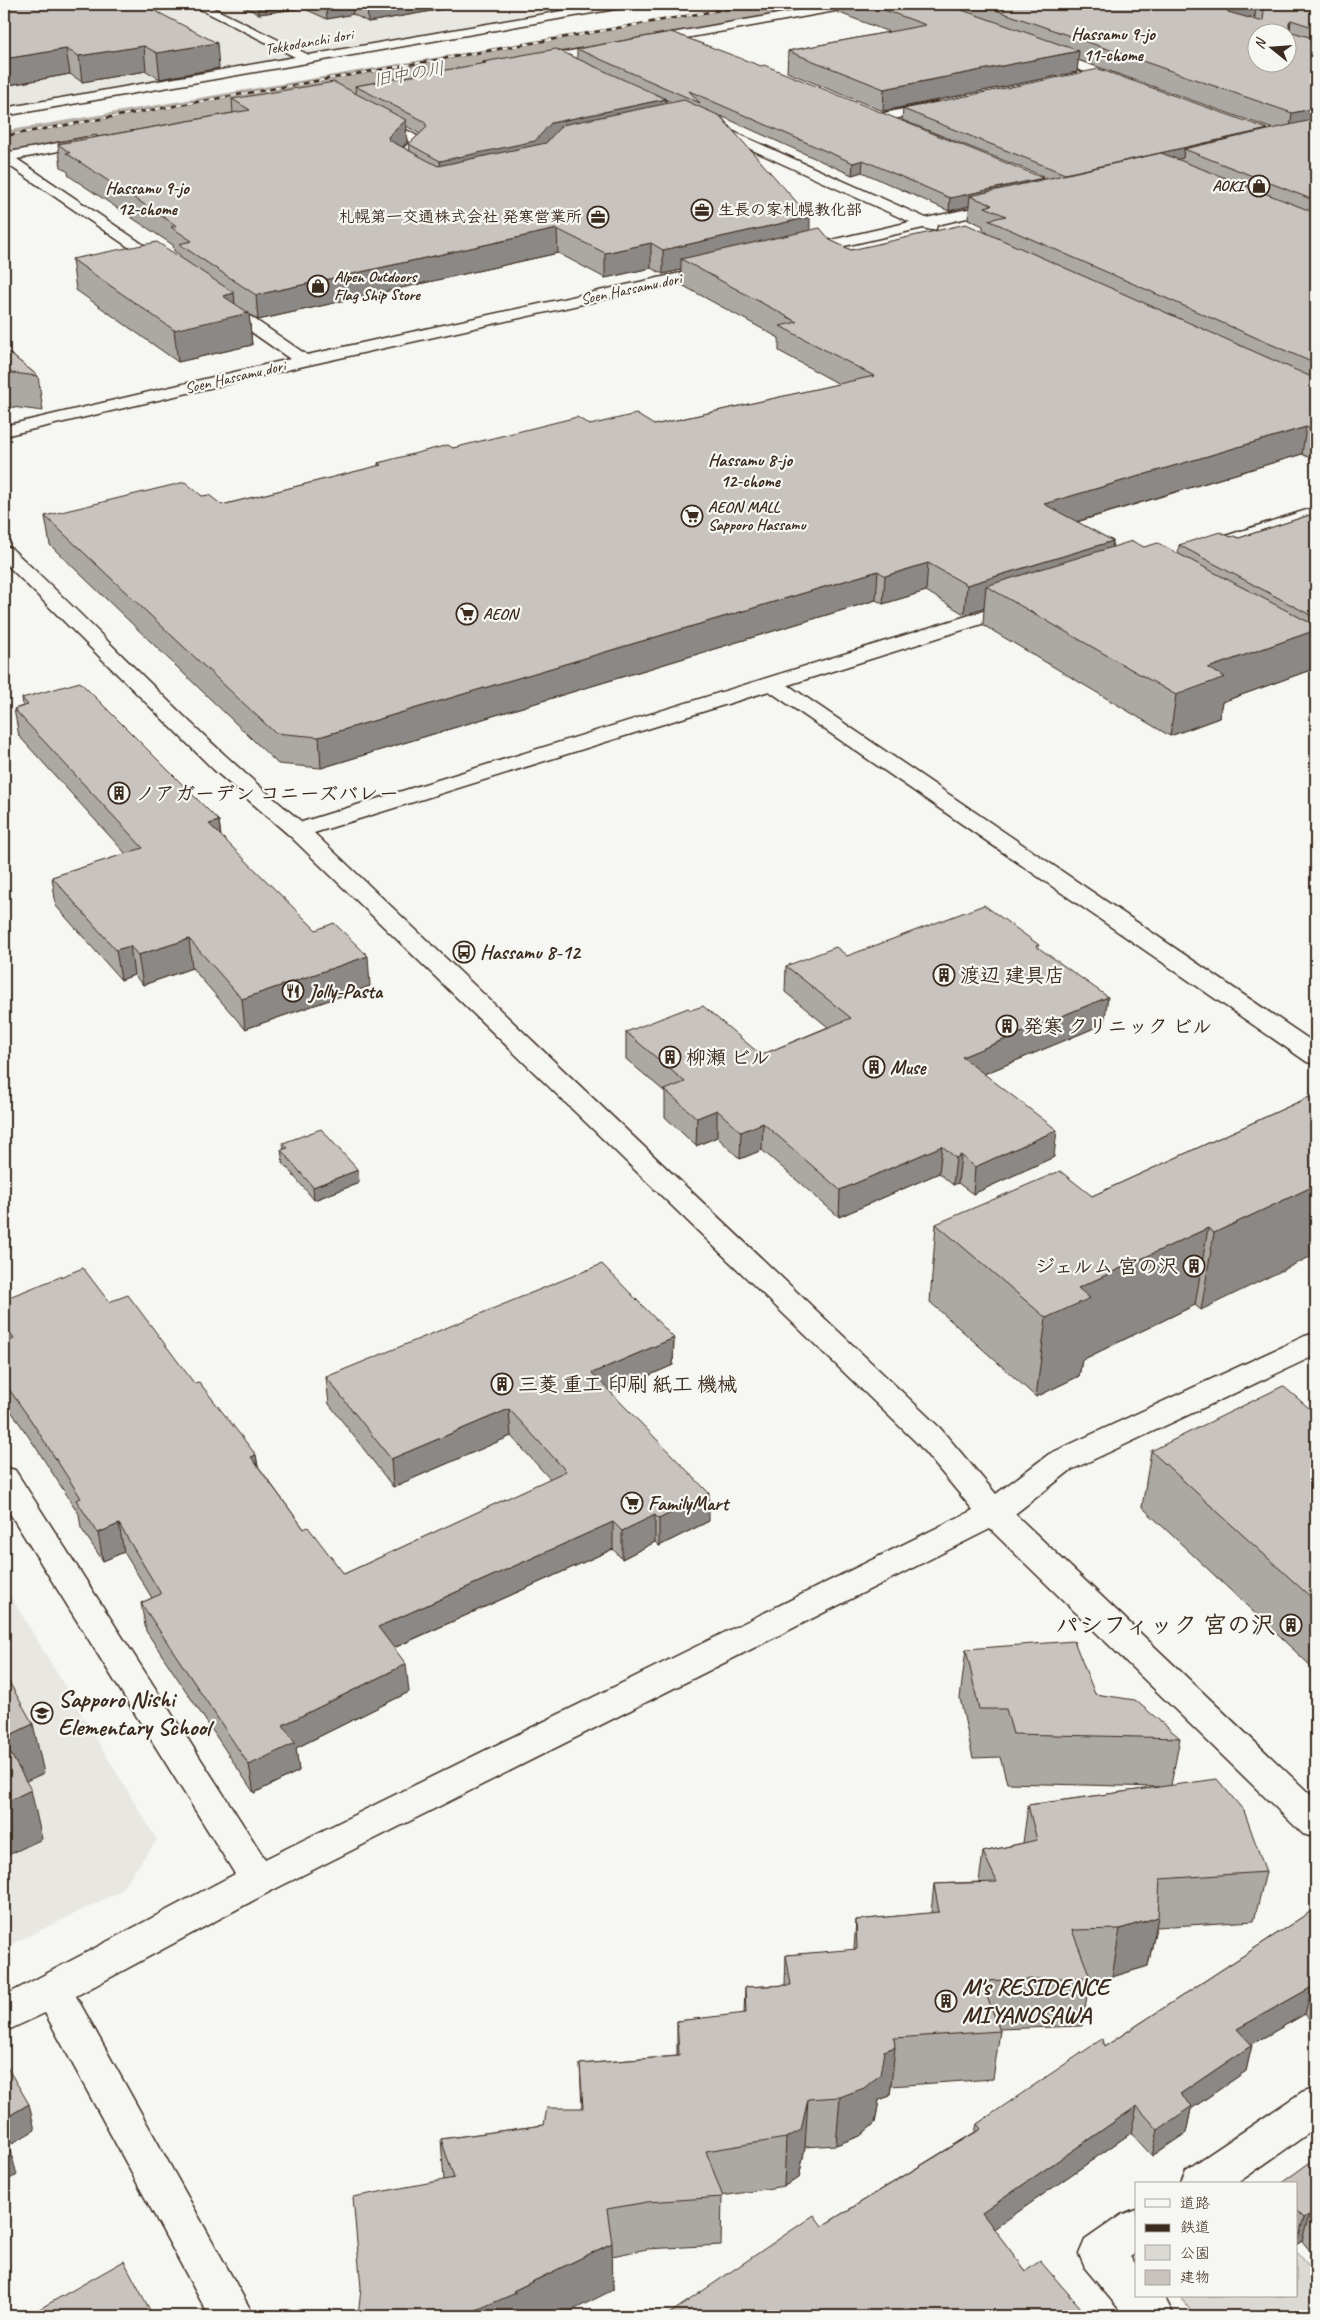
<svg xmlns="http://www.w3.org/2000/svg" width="1320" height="2320" font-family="Caveat,'Klee One',sans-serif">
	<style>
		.built { fill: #e8e7e2 }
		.green { fill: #dad9d3; stroke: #8a8278 }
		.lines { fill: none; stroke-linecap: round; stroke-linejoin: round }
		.river { fill: #b6b0a9; fill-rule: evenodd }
		.minor-casing { stroke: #3b2a1e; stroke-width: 3 }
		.minor { fill: #f6f6f2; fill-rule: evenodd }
		.rail-casing { stroke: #3b2a1e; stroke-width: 2.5 }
		.rail { stroke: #f6f6f2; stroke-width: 2; stroke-dasharray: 5.5; stroke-linecap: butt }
		.wall { fill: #aca8a3; stroke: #3b2a1e; fill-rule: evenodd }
		.shaded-wall { fill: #8c8885; stroke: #3b2a1e }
		.building { fill: #c8c3be; stroke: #3b2a1e; fill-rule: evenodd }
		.labels { text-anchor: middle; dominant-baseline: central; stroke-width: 4.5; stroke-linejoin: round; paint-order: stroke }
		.far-street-label { font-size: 16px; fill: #3b2a1e; stroke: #f6f6f2 }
		.far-poi-label { font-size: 16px; font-weight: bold; fill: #3b2a1e; stroke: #f6f6f2; text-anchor: start }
		.far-neighbourhood-label { font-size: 18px; font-weight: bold; fill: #3b2a1e; stroke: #f6f6f2 }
		.far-water-label { font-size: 18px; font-style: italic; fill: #605248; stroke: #f6f6f2 }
		.poi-label { font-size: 20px; font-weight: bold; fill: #3b2a1e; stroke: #f6f6f2; text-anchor: start }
		.near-poi-label { font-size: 24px; font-weight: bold; fill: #3b2a1e; stroke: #f6f6f2; text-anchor: start }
	</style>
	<rect width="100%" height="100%" fill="#f6f6f2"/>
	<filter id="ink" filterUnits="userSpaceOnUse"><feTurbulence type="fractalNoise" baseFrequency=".02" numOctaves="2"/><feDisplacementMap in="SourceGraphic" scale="10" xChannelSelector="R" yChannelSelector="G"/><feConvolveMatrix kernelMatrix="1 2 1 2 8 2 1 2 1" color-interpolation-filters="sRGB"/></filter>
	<g filter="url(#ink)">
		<!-- built -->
		<g class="built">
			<polygon points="4,4 653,4 4,117"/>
			<polygon points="4,1585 157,1840 119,1892 4,1948"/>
		</g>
		<!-- green -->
		<polygon class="green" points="1296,2251 1316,2274 1316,2316 1197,2316 1179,2296 1296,2296"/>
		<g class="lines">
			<!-- river -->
			<polygon class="river" points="751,4 832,4 827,12 814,15 4,157 4,131"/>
			<!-- minor casing -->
			<g class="minor-casing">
				<g id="minor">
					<polygon points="190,4 205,4 309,55 602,4 627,4 621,8 4,116 4,108 295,57"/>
					<polygon points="834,4 858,4 852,8 531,66 525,62 531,58"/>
					<polygon points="1042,48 1131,79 1132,82 1131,85 1121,85 1038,55 1036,52"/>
					<polygon points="938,102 943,103 945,106 943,109 884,121 877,117 884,113"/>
					<polygon points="374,112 426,141 406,161 408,163 406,166 396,166 391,161 410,142 369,119 367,116 369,113"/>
					<polygon points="707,120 926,218 1005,201 1012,205 1010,208 937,225 936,229 931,230 923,228 801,256 796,254 793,251 796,248 910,222 702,127 700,124 702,121"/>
					<polygon points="95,136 102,140 100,143 17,159 172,264 175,267 172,270 162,270 4,162 4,153"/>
					<polygon points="717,265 722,267 725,270 722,273 304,366 4,436 4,426 290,359 213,305 211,302 213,299 225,299 307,355"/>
					<polygon points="1316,507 1316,519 1204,555 1197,553 1194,549 1197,545"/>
					<path d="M4 546 11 548C109 638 198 738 302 822L1012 602 1019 600 1026 602 1029 606 1026 610 788 685 1316 1044V1064L1307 1062 769 691 314 833 940 1428 996 1494 1049 1454 1305 1336 1316 1333V1355L1071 1470 1015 1514 1316 1800V1838L1303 1834 990 1529 271 1891 76 1996 254 2316H209L45 2013 4 2032V1996L235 1874 4 1504V1467L15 1470 265 1859 973 1510 918 1444 290 836 214 770 4 562Z"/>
					<polygon points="1316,2087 1316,2128 1236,2184 1180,2184 1186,2170 1302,2092"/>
					<polygon points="1136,2209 1136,2253 1130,2257 1136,2264 1136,2296 1164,2296 1174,2316 1125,2316 1085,2268 1079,2254 1085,2240 1121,2215"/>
				</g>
			</g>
			<!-- minor -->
			<use href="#minor" class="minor"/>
			<!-- rail casing -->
			<g class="rail-casing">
				<polyline id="rail" points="4,136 754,4"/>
			</g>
			<!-- rail -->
			<use href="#rail" class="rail"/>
		</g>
		<!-- wall -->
		<g class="wall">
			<polygon points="237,4 472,4 368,22 353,14 327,19 303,8 259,14"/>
			<path d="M838 4H1316V461L1302 454 1077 522 1113 541 1112 548 1144 547 1178 554 1179 545 1231 537 1239 538 1316 513V668L1222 702 1219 718 1170 736 983 625 984 608 964 614 926 591 883 604 876 600 321 768 278 764 50 545 45 516 202 496 222 505 378 466V463L453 448 590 425H654L839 384 779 351V338L680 284 681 270 663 274 651 268 605 278 558 253 258 320 249 314 252 345 178 362 76 290 72 259 180 257V255L174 251 173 245 69 176 68 172 61 167 58 144 233 113 232 99 356 93 355 86 483 64V62L577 59V49L1043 178V180L1048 178 902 120 903 109 1268 130 1273 129 1078 60 1077 72 883 111 787 72 788 51 889 32 837 12ZM1255 16 1254 20 1248 18ZM666 100 672 102 666 104ZM721 116 852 175 862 172 949 211 969 206 968 219 983 226V230L987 232V233L851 250 810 231ZM406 126 420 134 409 144 410 151 402 147 407 142Z"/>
			<polygon points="88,7 219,68 160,79 146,71 82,82 70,74 4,86"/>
			<polygon points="4,349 38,376 43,411 4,406"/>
			<polygon points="22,698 219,821 221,836 370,986 245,1029 192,968 143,985 134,975 121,980 56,906 52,877 126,854 19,736 14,709 23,706"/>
			<polygon points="1038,948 1104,1024 984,1074 1054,1157 973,1194 958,1183 953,1185 939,1173 839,1217 762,1150 740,1159 717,1137 696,1146 665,1117 665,1092 626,1059 626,1032 761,1055 828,1027 785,992 786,966 847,956"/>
			<polygon points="1316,1094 1201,1310 1195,1305 1082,1360 1079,1376 1036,1397 930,1302 936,1224 1092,1196"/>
			<polygon points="283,1143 359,1183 314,1200 283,1163 281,1150 284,1149"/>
			<polygon points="4,1299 109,1302 194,1383 256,1455 258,1466 304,1529 344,1574 550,1479 511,1436 393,1487 329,1404 326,1377 674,1338 673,1365 611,1392 709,1521 659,1546 655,1542 622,1559 613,1549 394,1648 409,1692 296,1748 299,1771 254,1793 146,1631 141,1603 152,1598 124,1552 103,1561 81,1528 79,1514 35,1446 4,1401"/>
			<polygon points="1316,1414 1316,1668 1314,1669 1142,1507 1151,1451"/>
			<polygon points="966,1649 1095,1694 1180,1738 1171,1785 1266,1872 1254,1921 1156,1927 1148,1966 1112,1977 1090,1978 1082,2026 999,2029 1000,2031 993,2079 891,2086 890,2096 879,2100 875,2123 860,2136 836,2145 805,2147 799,2178 784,2186 722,2196 721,2245 647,2249 612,2256 613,2290 444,2180 441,2139 544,2125 582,2108 580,2064 677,2056 677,2021 744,2014 745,1987 785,1985 786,1955 854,1950 856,1920 931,1913 934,1884 979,1882 983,1852 1023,1843 1028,1805 1159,1787 1007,1783 1000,1757 973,1758 960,1698"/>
			<polygon points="1316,1908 1316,2028 1305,2014 1252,2044 1246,2071 1191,2109 1186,2133 1152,2156 1131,2133 993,2229 1026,2271 822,2226 975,2132 977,2124 1104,2047"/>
			<polygon points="1316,2158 1316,2258 1302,2241 1296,2245 1296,2184"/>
		</g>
		<!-- shaded-wall -->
		<g class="shaded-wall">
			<polygon points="258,4 303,4 303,8 259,14"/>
			<polygon points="326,4 352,4 353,14 327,19"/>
			<polygon points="367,4 472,4 368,22"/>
			<polygon points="1229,4 1316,4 1264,11 1256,8 1255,16 1230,21 1225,7"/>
			<polygon points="1291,20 1289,40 1289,22"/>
			<polygon points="217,43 219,68 160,79 157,53"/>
			<polygon points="144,46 146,71 82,82 79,56"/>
			<polygon points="66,49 70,74 4,86 4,59"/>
			<polygon points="1079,51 1077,72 883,111 884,89"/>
			<polygon points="666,99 666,113 535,156 441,176 440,161 551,123"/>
			<polygon points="1316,108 1316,125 1289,135 1292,113"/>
			<polygon points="406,120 407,142 390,160 388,137"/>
			<polygon points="1268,129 1266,140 1184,149 1183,158 1064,185 1065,174"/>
			<polygon points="863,160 862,172 852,175 853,163"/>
			<polygon points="1043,178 1042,190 970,196 969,206 949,211 950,198"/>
			<polygon points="810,217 810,241 681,259 681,270 663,274 663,250"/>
			<polygon points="557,229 558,253 258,320 256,295"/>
			<polygon points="651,243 651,268 605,278 605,253"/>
			<polygon points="234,293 236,316 249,313 252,345 178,362 174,330 223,296"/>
			<polygon points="1316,304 1316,328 1310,305"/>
			<polygon points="1306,427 1302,454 1042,532 1044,504"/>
			<polygon points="1113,541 1109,569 986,586 984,608 964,614 967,585"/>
			<polygon points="928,563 926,591 883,604 885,576"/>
			<polygon points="878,571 876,600 321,768 319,737"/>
			<polygon points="1316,630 1316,668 1222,702 1219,718 1170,736 1176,695 1208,668"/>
			<polygon points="219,821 222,849 209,824"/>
			<polygon points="189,939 192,968 143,985 138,955"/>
			<polygon points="130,946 134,975 121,980 116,950"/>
			<polygon points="368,956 370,986 245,1029 242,999"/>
			<polygon points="1108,997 1104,1024 960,1084 962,1057"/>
			<polygon points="717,1110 717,1137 696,1146 697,1118"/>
			<polygon points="763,1123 762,1150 740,1159 741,1132"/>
			<polygon points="1057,1130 1054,1157 973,1194 975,1167"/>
			<polygon points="942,1146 939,1173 839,1217 840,1190"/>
			<polygon points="961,1155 958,1183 953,1185 956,1158"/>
			<polygon points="358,1170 359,1183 314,1200 313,1187"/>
			<polygon points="1316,1185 1316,1254 1201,1310 1214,1233"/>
			<polygon points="1208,1228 1195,1305 1082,1360 1079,1376 1036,1397 1046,1318 1078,1288"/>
			<polygon points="674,1338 673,1365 593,1400 592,1373"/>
			<polygon points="509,1409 511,1436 393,1487 391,1459"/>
			<polygon points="256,1455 260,1482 251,1457"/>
			<polygon points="709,1493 709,1521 659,1546 659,1519"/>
			<polygon points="655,1515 655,1542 622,1559 622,1531"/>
			<polygon points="613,1522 613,1549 380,1654 378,1627"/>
			<polygon points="119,1524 124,1552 103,1561 98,1533"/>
			<polygon points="1316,1658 1316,1668 1314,1669"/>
			<polygon points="406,1664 409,1692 296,1748 299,1771 254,1793 249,1765 283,1725"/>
			<polygon points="33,1724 44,1773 13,1787 4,1747 4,1738"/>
			<polygon points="31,1790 42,1839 4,1857 4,1803"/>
			<polygon points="1158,1917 1148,1966 1112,1977 1120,1929"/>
			<polygon points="1312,1987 1305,2014 1231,2056 1237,2029"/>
			<polygon points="1252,2045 1246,2071 1191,2109 1186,2133 1152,2156 1158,2130 1180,2094"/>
			<polygon points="895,2047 890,2096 879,2100 875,2123 860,2136 836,2145 840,2097 884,2051"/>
			<polygon points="808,2099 805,2147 799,2178 784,2186 786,2138"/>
			<polygon points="29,2104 35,2130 4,2148 4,2119"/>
			<polygon points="1137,2106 1131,2133 978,2240 982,2213"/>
			<polygon points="10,2149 17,2175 4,2182 4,2153"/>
			<polygon points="1309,2215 1302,2241 1296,2245 1304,2218"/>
			<polygon points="612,2243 613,2290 561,2316 462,2316"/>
		</g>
		<!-- building -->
		<g class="building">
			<polygon points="4,4 82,4 88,7 109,4 142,4 217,43 157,53 144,46 79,56 66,49 4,59"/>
			<polygon points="868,4 945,4 1079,51 884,89 788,51 926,25"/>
			<path d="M978 4H1229L1225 7 1228 12 1260 21 1263 20 1264 11 1256 8 1279 4H1316V28L1291 20 1289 22V31L1316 39V108L1292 113ZM1258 32H1288V62H1258Z"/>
			<polygon points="671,32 761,66 764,65 1043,178 950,198 863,160 853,163 689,91 700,103 577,49"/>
			<polygon points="556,49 666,99 551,123 535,141 440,161 409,144 427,127 424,121 355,86 486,63 483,62"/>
			<polygon points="1099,69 1268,129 1065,174 903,109"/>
			<polygon points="334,82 406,120 388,137 389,140 438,166 546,143 562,125 684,100 720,116 810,217 663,250 651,243 605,253 557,229 256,295 179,244 192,241 171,227 177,226 66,153 70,153 58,144 250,110 232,99"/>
			<polygon points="1316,119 1316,201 1184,149"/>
			<polygon points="1161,153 1316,213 1316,304 1310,305 1316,308 1316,364 988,220 1006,216 985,207 992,205 970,196"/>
			<polygon points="966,224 1316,379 1316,432 1306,427 1044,504 1113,541 967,585 928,563 885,576 878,571 319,737 275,733 45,516 185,482 202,496 209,495 222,505 381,465 378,463 448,445 453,448 577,417 590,425 636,414 654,425 874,376 780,326 797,322 681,259 820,228 830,240 851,250"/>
			<polygon points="157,242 234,293 223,296 249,313 174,330 72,259"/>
			<polygon points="4,349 38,376 4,372"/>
			<polygon points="1316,513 1316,618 1179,545 1220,532 1231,537 1234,536 1239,538"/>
			<polygon points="1132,541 1144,547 1158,543 1316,626 1316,630 1208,668 1225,677 1176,695 986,586"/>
			<polygon points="80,682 219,821 209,824 316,930 334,923 368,956 242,999 189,939 138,955 130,946 116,950 52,877 143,848 14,709 28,705 22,698"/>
			<polygon points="984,905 1039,945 1036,946 1108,997 962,1057 1057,1130 975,1167 961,1155 956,1158 942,1146 840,1190 763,1123 741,1132 717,1110 697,1118 665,1090 685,1082 626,1032 688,1008 691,1010 703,1006 761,1055 851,1018 786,966 836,947 847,956"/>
			<polygon points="1316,1094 1316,1185 1214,1233 1208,1228 1078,1288 1090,1298 1046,1318 936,1224 1060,1171 1092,1196"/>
			<polygon points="321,1129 358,1170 313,1187 281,1150 288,1148 283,1143"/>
			<polygon points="602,1264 674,1338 592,1373 709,1493 659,1519 655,1515 622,1531 613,1522 378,1627 406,1664 283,1725 295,1743 249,1765 141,1603 161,1594 119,1524 98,1533 76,1500 81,1498 30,1419 4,1382 4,1343 14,1339 4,1325 4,1299 83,1268 109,1302 128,1295 194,1383 199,1382 256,1455 251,1457 304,1529 308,1527 344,1574 566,1471 509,1409 391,1459 326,1377"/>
			<polygon points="1283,1386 1316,1414 1316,1602 1151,1451"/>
			<polygon points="1074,1641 1095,1694 1135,1700 1180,1738 1013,1734 1006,1709 979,1709 966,1649"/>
			<polygon points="4,1673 33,1724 4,1738"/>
			<polygon points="4,1742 31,1790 4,1803"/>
			<polygon points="1217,1779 1244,1811 1266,1872 1160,1879 1158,1917 1120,1929 1072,1930 1090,1977 981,1981 1000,2031 894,2038 895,2047 884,2051 880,2075 864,2088 840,2097 808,2099 801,2130 786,2138 706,2151 723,2197 647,2202 607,2209 612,2243 513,2291 516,2293 462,2316 358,2316 361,2288 353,2197 454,2178 441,2139 544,2125 547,2108 583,2108 580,2064 679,2056 677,2021 746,2013 745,1987 791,1985 786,1955 857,1949 856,1920 939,1912 934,1884 997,1882 983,1852 1037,1840 1028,1805"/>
			<polygon points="1316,1908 1316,1993 1312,1987 1237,2029 1252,2045 1180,2094 1192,2106 1158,2130 1137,2106 982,2213 1026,2271 1040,2261 1088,2316 666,2316 814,2215 822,2226 981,2129 977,2124 1102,2039 1104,2047"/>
			<polygon points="4,2062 29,2104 4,2119"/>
			<polygon points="4,2137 10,2149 4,2153"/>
			<polygon points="1316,2158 1316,2223 1309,2215 1304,2218 1296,2210 1296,2184 1280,2184"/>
			<polygon points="124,2261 153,2316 27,2316"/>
		</g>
	</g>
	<!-- icons -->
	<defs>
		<g id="shop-ring" transform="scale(1.125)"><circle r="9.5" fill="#f6f6f2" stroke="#3b2a1e" stroke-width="1.5"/><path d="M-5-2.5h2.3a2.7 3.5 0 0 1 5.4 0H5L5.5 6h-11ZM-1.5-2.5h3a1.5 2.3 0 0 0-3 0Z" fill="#3b2a1e"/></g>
		<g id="office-ring" transform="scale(1.125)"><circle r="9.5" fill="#f6f6f2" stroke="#3b2a1e" stroke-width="1.5"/><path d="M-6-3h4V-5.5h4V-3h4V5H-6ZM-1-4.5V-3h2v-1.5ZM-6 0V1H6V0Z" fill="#3b2a1e"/></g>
		<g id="supermarket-ring" transform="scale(1.125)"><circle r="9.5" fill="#f6f6f2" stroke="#3b2a1e" stroke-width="1.5"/><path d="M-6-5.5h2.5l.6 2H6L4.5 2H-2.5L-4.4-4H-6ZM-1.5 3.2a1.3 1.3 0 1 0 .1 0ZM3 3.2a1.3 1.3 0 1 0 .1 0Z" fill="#3b2a1e"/></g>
		<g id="building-ring" transform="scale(1.125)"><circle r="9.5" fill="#f6f6f2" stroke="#3b2a1e" stroke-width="1.5"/><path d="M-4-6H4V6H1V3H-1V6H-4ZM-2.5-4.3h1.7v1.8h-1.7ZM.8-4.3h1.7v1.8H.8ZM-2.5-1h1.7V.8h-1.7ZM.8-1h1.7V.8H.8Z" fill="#3b2a1e"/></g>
		<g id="bus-ring" transform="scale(1.125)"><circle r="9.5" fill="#f6f6f2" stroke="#3b2a1e" stroke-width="1.5"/><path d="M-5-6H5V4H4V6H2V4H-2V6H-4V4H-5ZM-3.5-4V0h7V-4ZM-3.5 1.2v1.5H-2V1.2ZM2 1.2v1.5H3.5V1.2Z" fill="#3b2a1e"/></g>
		<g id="restaurant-ring" transform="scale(1.125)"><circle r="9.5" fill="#f6f6f2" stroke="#3b2a1e" stroke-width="1.5"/><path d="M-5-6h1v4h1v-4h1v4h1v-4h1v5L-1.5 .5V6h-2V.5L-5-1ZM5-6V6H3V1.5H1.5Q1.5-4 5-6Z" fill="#3b2a1e"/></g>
		<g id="school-ring" transform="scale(1.125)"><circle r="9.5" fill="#f6f6f2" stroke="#3b2a1e" stroke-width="1.5"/><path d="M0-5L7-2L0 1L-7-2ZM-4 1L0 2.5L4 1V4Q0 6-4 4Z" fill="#3b2a1e"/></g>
	</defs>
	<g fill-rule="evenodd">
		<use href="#shop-ring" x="1259" y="186"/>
		<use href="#office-ring" x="702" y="210"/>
		<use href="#office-ring" x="598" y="217"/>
		<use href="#shop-ring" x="318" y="286"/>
		<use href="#supermarket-ring" x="692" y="516"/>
		<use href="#supermarket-ring" x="467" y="614"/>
		<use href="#building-ring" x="119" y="793"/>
		<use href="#bus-ring" x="464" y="952"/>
		<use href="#building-ring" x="944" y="975"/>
		<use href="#restaurant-ring" x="293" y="991"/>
		<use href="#building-ring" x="1007" y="1026"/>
		<use href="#building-ring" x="670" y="1057"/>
		<use href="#building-ring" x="874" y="1067"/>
		<use href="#building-ring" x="1194" y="1266"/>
		<use href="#building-ring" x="502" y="1384"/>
		<use href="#supermarket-ring" x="632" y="1503"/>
		<use href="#building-ring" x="1291" y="1625"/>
		<use href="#school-ring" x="42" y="1713"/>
		<use href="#building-ring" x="946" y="2001"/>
	</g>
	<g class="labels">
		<!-- far-street labels -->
		<g class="far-street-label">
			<text transform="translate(309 42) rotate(-10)">Tekkodanchi dori</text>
			<text transform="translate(631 289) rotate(-12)">Soen Hassamu dori</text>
			<text transform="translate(235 377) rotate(-13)">Soen Hassamu dori</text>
		</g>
		<!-- far-poi labels -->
		<g class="far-poi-label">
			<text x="1243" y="186" text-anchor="end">AOKI</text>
			<text x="718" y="210">生長の家札幌教化部</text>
			<text x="582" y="217" text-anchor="end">札幌第一交通株式会社 発寒営業所</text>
			<text x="334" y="277">Alpen Outdoors<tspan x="334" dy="18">Flag Ship Store</tspan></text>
			<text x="708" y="507">AEON MALL<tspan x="708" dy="18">Sapporo Hassamu</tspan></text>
			<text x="483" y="614">AEON</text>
		</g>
		<!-- far-neighbourhood labels -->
		<g class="far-neighbourhood-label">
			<text x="1113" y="34">Hassamu 9-jo<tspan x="1113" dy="21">11-chome</tspan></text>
			<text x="147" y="188">Hassamu 9-jo<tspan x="147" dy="21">12-chome</tspan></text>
			<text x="750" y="460">Hassamu 8-jo<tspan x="750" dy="21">12-chome</tspan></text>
		</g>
		<!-- far-water labels -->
		<g class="far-water-label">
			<text transform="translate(409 74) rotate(-10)">旧中の川</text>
		</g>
		<!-- poi labels -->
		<g class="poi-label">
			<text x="135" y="793">ノアガーデン コニーズバレー</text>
			<text x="480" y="952">Hassamu 8-12</text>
			<text x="960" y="975">渡辺 建具店</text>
			<text x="309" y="991">Jolly-Pasta</text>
			<text x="1023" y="1026">発寒 クリニック ビル</text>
			<text x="686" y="1057">柳瀬 ビル</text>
			<text x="890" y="1067">Muse</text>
			<text x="1178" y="1266" text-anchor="end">ジェルム 宮の沢</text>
			<text x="518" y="1384">三菱 重工 印刷 紙工 機械</text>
			<text x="648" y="1503">FamilyMart</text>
		</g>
		<!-- near-poi labels -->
		<g class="near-poi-label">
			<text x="1275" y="1625" text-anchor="end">パシフィック 宮の沢</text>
			<text x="58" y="1699">Sapporo Nishi<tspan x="58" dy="28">Elementary School</tspan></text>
			<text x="962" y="1987">M's RESIDENCE<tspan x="962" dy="28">MIYANOSAWA</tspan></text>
		</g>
	</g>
	<!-- margin -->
	<rect width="1320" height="2320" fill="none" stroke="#f6f6f2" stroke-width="20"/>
	<rect x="10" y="10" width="1300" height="2300" fill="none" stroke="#3b2a1e" stroke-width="2" filter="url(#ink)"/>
	<!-- legend -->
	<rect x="1135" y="2182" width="162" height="115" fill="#f6f6f2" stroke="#aba49d"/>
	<rect x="1145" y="2199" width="25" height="8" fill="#f6f6f2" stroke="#aba49d"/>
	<text x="1180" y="2208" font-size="15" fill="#3b2a1e">道路</text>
	<rect x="1145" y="2224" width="25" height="8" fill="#3b2a1e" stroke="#aba49d"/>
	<text x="1180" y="2232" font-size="15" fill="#3b2a1e">鉄道</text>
	<rect x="1145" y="2245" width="25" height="15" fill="#dad9d3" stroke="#aba49d"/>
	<text x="1180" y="2258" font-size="15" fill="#3b2a1e">公園</text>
	<rect x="1145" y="2270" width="25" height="15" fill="#c8c3be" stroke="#aba49d"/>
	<text x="1180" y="2282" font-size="15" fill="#3b2a1e">建物</text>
	<!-- north arrow -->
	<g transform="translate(1272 48) rotate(287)"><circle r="24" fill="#f6f6f2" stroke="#aba49d"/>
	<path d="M0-4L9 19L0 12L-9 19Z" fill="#3b2a1e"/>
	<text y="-8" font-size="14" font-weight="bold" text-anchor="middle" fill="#3b2a1e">N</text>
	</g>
</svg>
